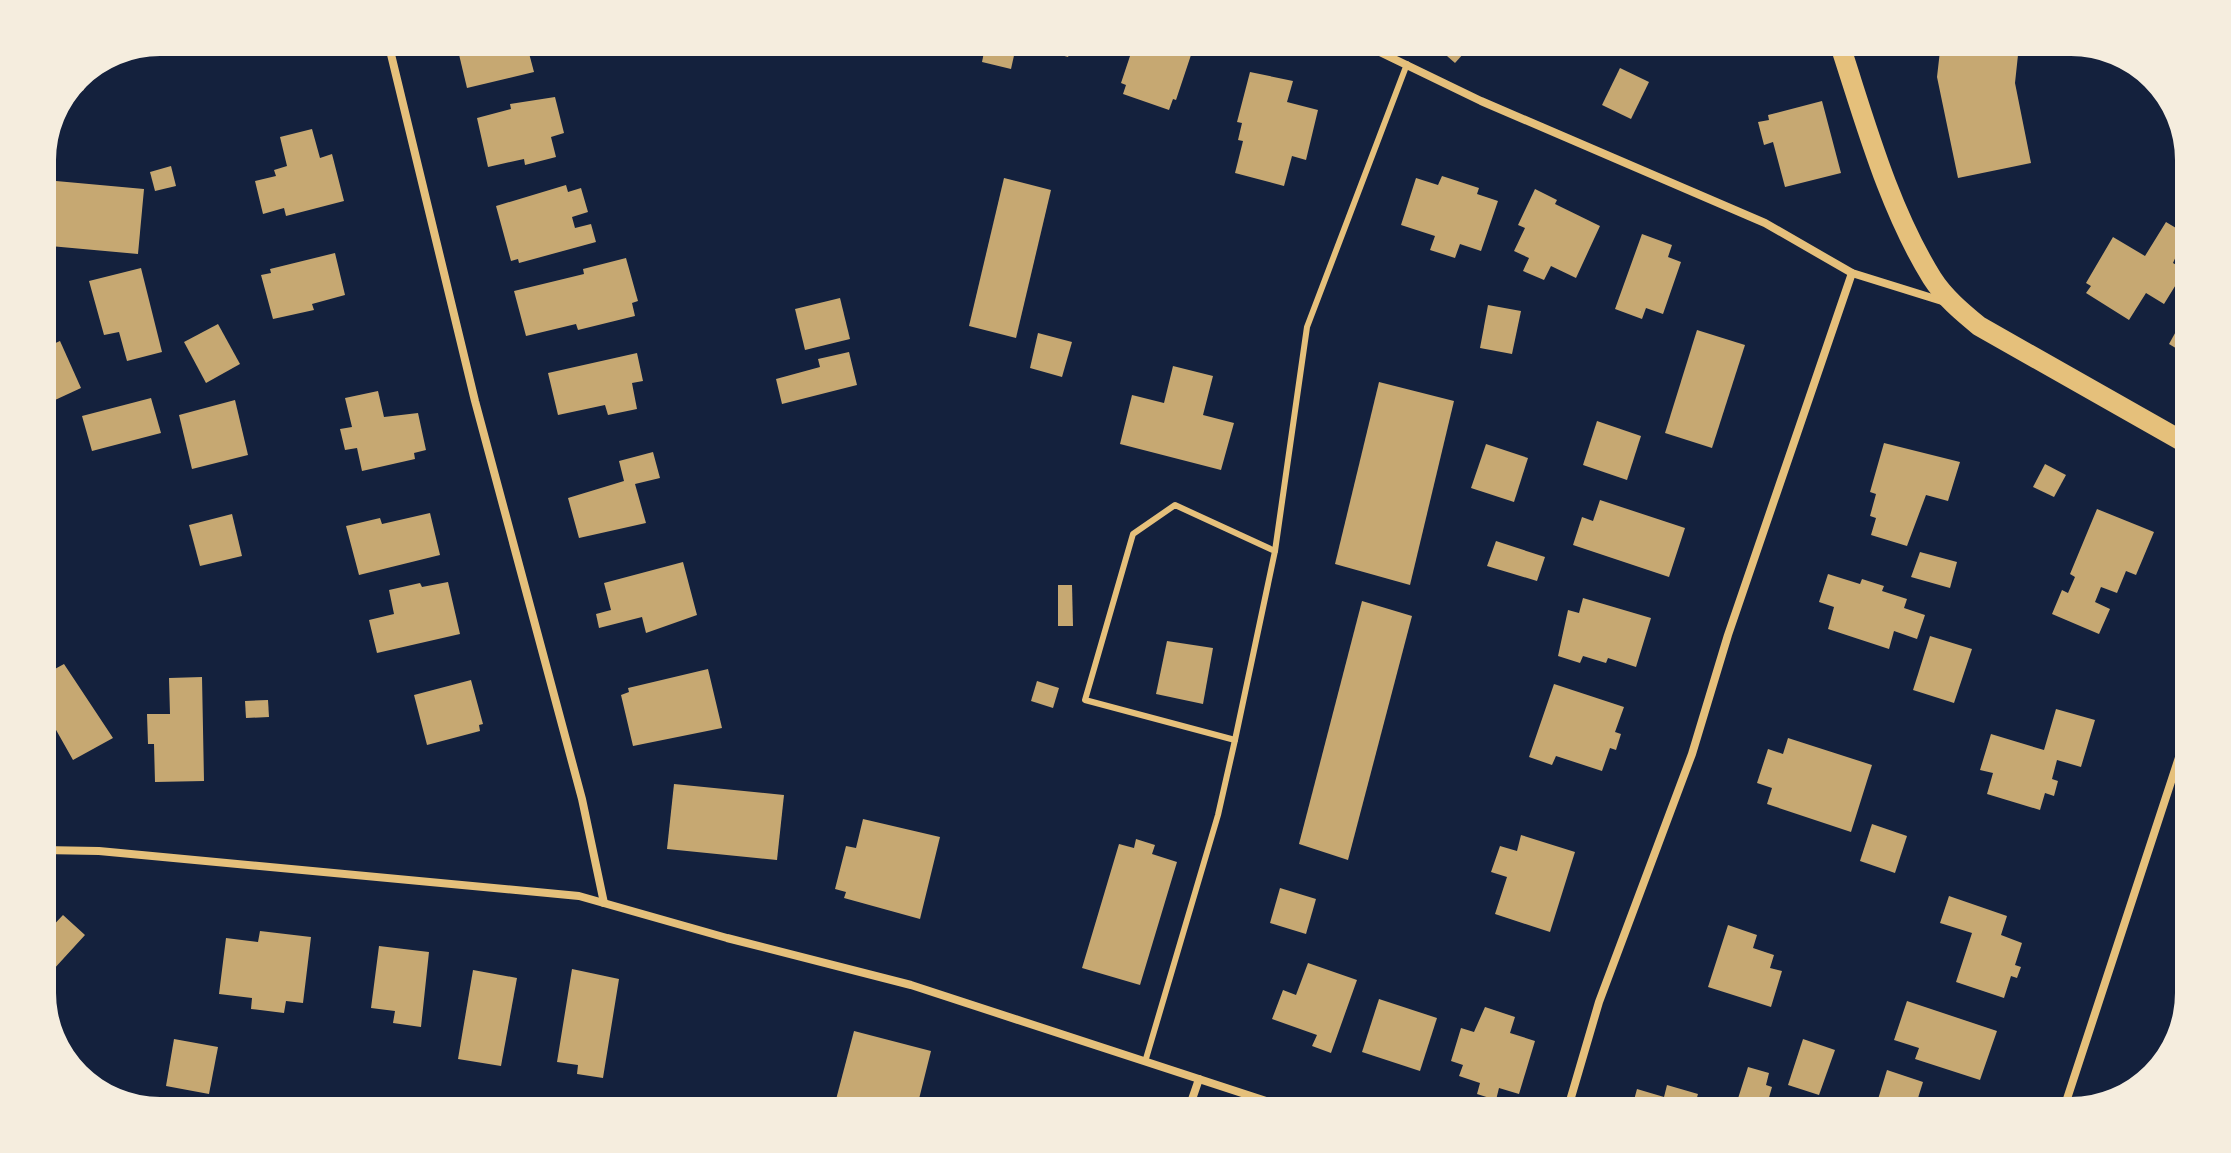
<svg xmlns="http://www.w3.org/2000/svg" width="2231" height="1153" font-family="'Fira Sans Condensed',sans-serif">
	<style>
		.building { fill: #c6a872 }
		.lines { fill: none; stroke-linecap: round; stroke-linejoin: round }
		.service { stroke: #e5c07b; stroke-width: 6 }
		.minor { stroke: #e5c07b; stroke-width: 8 }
		.primary { stroke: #e5c07b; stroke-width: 20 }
	</style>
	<rect width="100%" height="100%" fill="#14213d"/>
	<!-- building -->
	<g class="building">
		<polygon points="456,42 526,42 534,72 467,88"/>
		<polygon points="986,42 1017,42 1011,69 982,62"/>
		<polygon points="1034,42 1075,42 1068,57 1033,47"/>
		<polygon points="1144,42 1189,42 1194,46 1176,100 1173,99 1169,110 1123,94 1126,85 1121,83 1131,53 1140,56"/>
		<polygon points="1445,42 1474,42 1455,63 1439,49"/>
		<polygon points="1941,42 1997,42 1995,51 2018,55 2015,83 2031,163 1958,178 1937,77"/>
		<polygon points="1620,68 1649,82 1631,119 1602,105"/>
		<polygon points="1250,72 1293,81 1287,102 1318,110 1306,160 1292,156 1284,186 1235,173 1243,141 1238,140 1242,123 1237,122"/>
		<polygon points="77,76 84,90 68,96"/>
		<polygon points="555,97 564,133 551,137 556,157 525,165 524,159 488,167 477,118 511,109 510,104"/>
		<polygon points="1822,101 1841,173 1785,187 1773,142 1764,145 1758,122 1769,120 1768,115"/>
		<polygon points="312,129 320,158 332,154 344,201 286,216 284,208 263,214 255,181 276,176 274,170 287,166 280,137"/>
		<polygon points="171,166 176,186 155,191 150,172"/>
		<polygon points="1442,176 1479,188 1477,194 1498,201 1481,251 1460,244 1455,258 1430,250 1435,236 1401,225 1416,178 1438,185"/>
		<polygon points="1004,178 1051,190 1016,338 969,326"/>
		<polygon points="56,181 144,189 138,254 50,246"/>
		<polygon points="566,185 568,192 581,188 588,212 572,217 575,228 591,224 596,242 519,263 518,259 511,261 496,206"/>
		<polygon points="1535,189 1557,200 1555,204 1600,226 1576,278 1551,266 1544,280 1523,271 1529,258 1514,251 1525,228 1518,225"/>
		<polygon points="2166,222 2186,234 2173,263 2185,270 2164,304 2146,293 2129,320 2086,293 2091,286 2086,283 2113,237 2145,256"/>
		<polygon points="1642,234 1672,245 1668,257 1681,262 1663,314 1646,308 1642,319 1615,309"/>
		<polygon points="335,253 345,295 312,304 314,310 273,319 261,275 271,273 270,269"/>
		<polygon points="626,258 638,301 632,303 635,316 578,330 576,324 526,336 514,291 584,274 583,269"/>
		<polygon points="141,268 162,352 127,361 119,332 104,335 89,281"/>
		<polygon points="840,298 850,339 805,350 795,309"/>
		<polygon points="1488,305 1521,311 1512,354 1480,348"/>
		<polygon points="2189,308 2189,356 2169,344"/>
		<polygon points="218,324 240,364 206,383 184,342"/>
		<polygon points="1697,330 1745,345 1712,448 1665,433"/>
		<polygon points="1038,333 1072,342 1062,377 1030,368"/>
		<polygon points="60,341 81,388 42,406 42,349"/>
		<polygon points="849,352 857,385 782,404 776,379 820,367 818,359"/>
		<polygon points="637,353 643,381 632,383 637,409 608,415 605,405 558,415 548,373"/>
		<polygon points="1173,366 1213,376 1203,415 1234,423 1221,470 1120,444 1132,395 1164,403"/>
		<polygon points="1379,382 1454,401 1410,585 1335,564"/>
		<polygon points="378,391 384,417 418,413 426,450 414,453 415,459 362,471 357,448 345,450 340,429 352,427 345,398"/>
		<polygon points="151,398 161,433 92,451 82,416"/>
		<polygon points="235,400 248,455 192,469 179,415"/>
		<polygon points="1597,421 1641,436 1627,480 1583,465"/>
		<polygon points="1884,443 1960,462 1948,501 1926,495 1907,546 1871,535 1876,518 1870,516 1876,494 1870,492"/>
		<polygon points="1486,444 1528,458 1514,502 1471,488"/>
		<polygon points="653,452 660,478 635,484 646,523 579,538 568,498 624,481 619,461"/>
		<polygon points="2045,464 2066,475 2054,497 2033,487"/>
		<polygon points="1600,500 1685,528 1669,577 1573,545 1582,517 1593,521"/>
		<polygon points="2097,509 2154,532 2136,575 2126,571 2117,593 2101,587 2095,602 2110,609 2099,634 2052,614 2062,590 2068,593 2075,577 2070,574"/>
		<polygon points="430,513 440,555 359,575 346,526 380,518 382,524"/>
		<polygon points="232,514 242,556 200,566 189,525"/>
		<polygon points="1496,541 1545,557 1537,581 1487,566"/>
		<polygon points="1920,552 1957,562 1950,588 1911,577"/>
		<polygon points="683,562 697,615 646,633 642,617 599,628 596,614 611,610 604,583"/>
		<polygon points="1828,574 1860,584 1862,579 1884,586 1882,591 1907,599 1904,608 1925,615 1917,639 1894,631 1889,649 1828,629 1834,607 1819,602"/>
		<polygon points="448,582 460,634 377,653 369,620 394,614 389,590 420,583 422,587"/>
		<polygon points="1058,585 1072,585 1073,626 1058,626"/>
		<polygon points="1583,598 1651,618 1636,667 1608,658 1606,663 1583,656 1580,663 1558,656 1568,610 1579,613"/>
		<polygon points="1362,601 1412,616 1348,860 1299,844"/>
		<polygon points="1930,636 1972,649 1954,703 1913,690"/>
		<polygon points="1167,641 1213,648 1203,704 1156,694"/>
		<polygon points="64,664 113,738 73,760 51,721 42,726 42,676"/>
		<polygon points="708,669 722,728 633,746 621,695 629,692 628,688"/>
		<polygon points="202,677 204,781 155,782 154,744 148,744 147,714 170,714 169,678"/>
		<polygon points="471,680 483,724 479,725 480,731 427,745 414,695"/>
		<polygon points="1037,681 1059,688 1053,708 1031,701"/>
		<polygon points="1554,684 1624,707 1615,732 1621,734 1616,750 1610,748 1602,771 1556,756 1552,765 1529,757"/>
		<polygon points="268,700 269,717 246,718 245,701"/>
		<polygon points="2056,709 2095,720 2081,767 2057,760 2052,779 2058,781 2054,796 2045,793 2040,810 1987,794 1993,773 1980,770 1991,734 2044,750"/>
		<polygon points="1788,738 1872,765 1851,832 1767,804 1772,788 1757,783 1768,749 1783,754"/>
		<polygon points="674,784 784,795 777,860 667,849"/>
		<polygon points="863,819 940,837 920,919 844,898 846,892 835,889 846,846 856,848"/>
		<polygon points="1872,824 1907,836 1895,873 1860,861"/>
		<polygon points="1521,835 1575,852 1550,932 1495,914 1507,877 1491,872 1500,846 1517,851"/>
		<polygon points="1136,839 1155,845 1152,854 1177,862 1140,985 1082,968 1119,844 1134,848"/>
		<polygon points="1280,888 1316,899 1306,934 1270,923"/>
		<polygon points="1949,896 2007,916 2001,935 2022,943 2015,965 2021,967 2017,978 2011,976 2004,998 1956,982 1972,933 1940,923"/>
		<polygon points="63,915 85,935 42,982 42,928 47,932"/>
		<polygon points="1728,925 1757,935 1753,948 1774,955 1770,968 1782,971 1771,1007 1708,987"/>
		<polygon points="260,931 311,937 303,1003 286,1001 284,1013 251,1009 252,998 219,994 226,938 258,942"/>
		<polygon points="379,946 429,952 421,1027 393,1023 395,1011 371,1008"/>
		<polygon points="1308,963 1357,980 1331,1053 1312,1046 1317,1035 1272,1019 1283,990 1296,995"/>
		<polygon points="572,969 619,979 603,1078 577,1074 578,1065 557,1062"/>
		<polygon points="473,970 517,978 501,1066 458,1059"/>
		<polygon points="1379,999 1437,1018 1420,1071 1362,1052"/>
		<polygon points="1907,1001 1997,1031 1980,1080 1915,1059 1919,1048 1894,1040"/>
		<polygon points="1485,1007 1515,1017 1510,1033 1535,1041 1519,1094 1499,1088 1496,1100 1477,1094 1480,1083 1459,1076 1463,1065 1451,1061 1461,1028 1474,1032"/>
		<polygon points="854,1031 931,1051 916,1111 833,1111"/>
		<polygon points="174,1039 218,1047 209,1094 166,1086"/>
		<polygon points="1803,1039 1835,1050 1819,1095 1788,1085"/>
		<polygon points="1748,1067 1769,1073 1766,1085 1772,1087 1768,1101 1790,1108 1789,1111 1734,1111"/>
		<polygon points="1887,1070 1923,1082 1914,1111 1875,1109"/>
		<polygon points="1667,1085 1698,1094 1693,1111 1631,1111 1637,1089 1664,1097"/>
		<polygon points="1061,1099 1095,1110 1095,1111 1047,1111 1049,1104 1058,1107"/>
	</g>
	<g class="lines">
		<!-- service -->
		<g class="service">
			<polyline points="1235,740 1085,700 1133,534 1175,505 1275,551"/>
			<polyline points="1145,1062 1218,815 1235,740 1275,551 1307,327 1407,64"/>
		</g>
		<!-- minor -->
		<g class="minor">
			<polyline points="388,42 475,401 582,799 604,903"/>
			<polyline points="1359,42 1481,101 1765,223 1852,273 1942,301"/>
			<polyline points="42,850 99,851 579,896 727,938 911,985 1297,1111"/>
			<polyline points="1188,1111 1199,1079"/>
			<polyline points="1567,1111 1599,1002 1692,754 1728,635 1852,273"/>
			<polyline points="2063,1111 2189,727"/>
		</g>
		<!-- primary -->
		<path class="primary" d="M1839 42C1865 121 1888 207 1932 278 1944 297 1962 312 1979 326L2189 445"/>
	</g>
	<!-- crop -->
	<path d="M0 0H2231V1153H0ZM160 56H2071A104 104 0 0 1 2175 160V993A104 104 0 0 1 2071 1097H160A104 104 0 0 1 56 993V160A104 104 0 0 1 160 56Z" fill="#f5edde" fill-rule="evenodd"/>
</svg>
